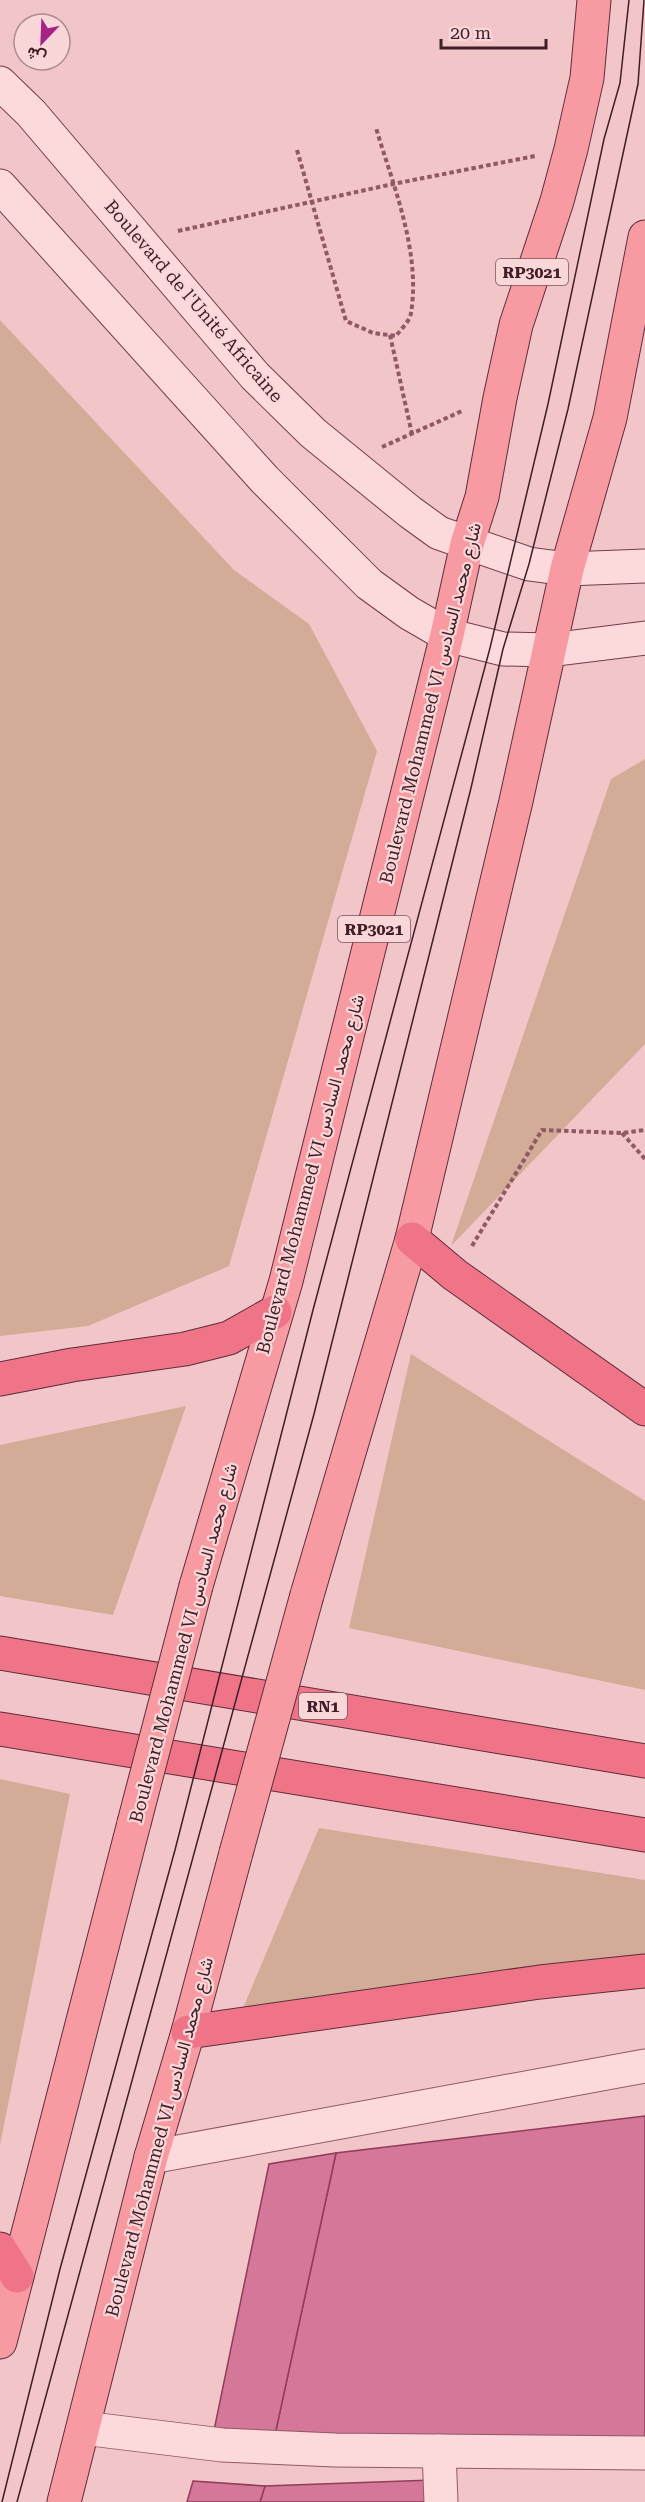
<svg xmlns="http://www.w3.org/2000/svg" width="645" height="2502" font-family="'Roboto Serif',Vazirmatn,serif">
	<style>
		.green { fill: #d2ac97 }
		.building { fill: #d47798; stroke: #913c5b; stroke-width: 1.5 }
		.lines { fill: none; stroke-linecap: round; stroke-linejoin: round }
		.minor-casing { stroke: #905965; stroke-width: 35 }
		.secondary-casing { stroke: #723c4a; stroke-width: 35 }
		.primary-casing { stroke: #5d2d3b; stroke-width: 35 }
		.trunk-casing { stroke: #5d2d3b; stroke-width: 35 }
		.path { stroke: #905965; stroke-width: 4; stroke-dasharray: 4.5 3; stroke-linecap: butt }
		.minor { stroke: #fcdadc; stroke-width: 33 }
		.secondary { stroke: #fcdadc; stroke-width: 33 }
		.primary { stroke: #f89aa1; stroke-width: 33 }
		.trunk { stroke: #f07488; stroke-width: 33 }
		.tram { stroke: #3e1e27; stroke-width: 1.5 }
		.primary-bridge-casing { stroke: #5d2d3b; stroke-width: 35; stroke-linecap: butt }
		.primary-bridge { stroke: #f89aa1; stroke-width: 33 }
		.labels { text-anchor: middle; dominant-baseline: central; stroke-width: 4.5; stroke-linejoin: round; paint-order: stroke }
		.shield { fill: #f9d6d7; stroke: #76555c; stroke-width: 1.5 }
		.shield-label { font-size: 16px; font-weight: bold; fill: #3e1e27 }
		.street-label { font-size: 18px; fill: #3e1e27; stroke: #f9d6d7 }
	</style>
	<rect width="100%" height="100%" fill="#f2c5c8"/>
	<!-- green -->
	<g class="green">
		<polygon points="0,320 234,570 309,624 377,751 229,1266 88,1326 0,1336"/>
		<polygon points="645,759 645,1044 451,1246 611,779"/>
		<polygon points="411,1354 645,1501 645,1690 349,1628"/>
		<polygon points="186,1406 113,1615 0,1596 0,1445"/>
		<polygon points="0,1779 70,1794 0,2145"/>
		<polygon points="319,1828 645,1880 645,1960 243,2008"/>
	</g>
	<!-- building -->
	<g class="building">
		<polygon points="645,2116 645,2437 273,2444 336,2153"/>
		<polygon points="336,2153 273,2444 212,2440 269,2164"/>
		<polygon points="432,2480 432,2502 260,2502 265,2486"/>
		<polygon points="193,2481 265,2486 260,2502 187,2502"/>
	</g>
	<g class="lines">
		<!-- minor casing -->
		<g class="minor-casing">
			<g id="minor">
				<polyline points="151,2157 645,2066"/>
				<polyline points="83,2428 222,2445 335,2450 645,2453"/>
				<polyline points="439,2451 441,2502"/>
			</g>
		</g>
		<!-- secondary casing -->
		<g class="secondary-casing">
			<g id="secondary">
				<polyline points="0,83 31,113 255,376 313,433 410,512 439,533 529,564 567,569 645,566"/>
				<polyline points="0,186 265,480 369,584 409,613 447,635 503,649 550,650 645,638"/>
			</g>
		</g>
		<!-- primary casing -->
		<g class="primary-casing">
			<g id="primary">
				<polyline points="196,1586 286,1281 447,635 467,544 482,497 500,398 516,325 557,201 571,149 587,78 594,0"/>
				<polyline points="307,1595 412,1239 516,801 567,569 610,418 645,237"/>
				<polyline points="0,2342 134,1823"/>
				<polyline points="64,2502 151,2157 188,2032 236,1853"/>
			</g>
		</g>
		<!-- trunk casing -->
		<g class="trunk-casing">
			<g id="trunk">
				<polyline points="412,1239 455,1275 645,1409"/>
				<polyline points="0,1379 72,1365 185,1349 229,1338 275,1312"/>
				<polyline points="0,1653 645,1761"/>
				<polyline points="0,1729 645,1835"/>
				<polyline points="188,2032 540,1982 645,1971"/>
				<polyline points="0,2249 17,2276"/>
			</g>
		</g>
		<!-- path -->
		<g class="path">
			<path d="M297 150 346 321 373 333 396 336C401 329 410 321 411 313 421 252 393 185 376 128"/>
			<polyline points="178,231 393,184 535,156"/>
			<polyline points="390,335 412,434"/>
			<polyline points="382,447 462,411"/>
			<polyline points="622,1133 645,1159"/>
			<polyline points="472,1246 542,1130 622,1133 645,1130"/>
		</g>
		<!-- minor -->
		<use href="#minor" class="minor"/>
		<!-- secondary -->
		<use href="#secondary" class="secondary"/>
		<!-- primary -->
		<use href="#primary" class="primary"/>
		<!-- trunk -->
		<use href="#trunk" class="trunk"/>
		<!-- tram -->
		<g class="tram">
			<polyline points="2,2502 60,2269 175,1850 313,1310 490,648 548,404 604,139 620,83 629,0"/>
			<polyline points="17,2502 314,1414 471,788 503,649 529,564 568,409 638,84 644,0"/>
		</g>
		<!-- primary-bridge casing -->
		<g class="primary-bridge-casing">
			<g id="primary-bridge">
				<polyline points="134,1823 196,1586"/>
				<polyline points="236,1853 307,1595"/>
			</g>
		</g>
		<!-- primary-bridge -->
		<use href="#primary-bridge" class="primary-bridge"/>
	</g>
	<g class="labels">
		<!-- shield labels -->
		<g class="shield">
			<rect x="496" y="259" width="72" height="26" rx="4.5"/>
			<rect x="338" y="916" width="72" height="26" rx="4.5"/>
			<rect x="299" y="1693" width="48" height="26" rx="4.5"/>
		</g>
		<g class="shield-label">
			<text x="532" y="272">RP3021</text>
			<text x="374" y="929">RP3021</text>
			<text x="323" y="1706">RN1</text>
		</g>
		<!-- street labels -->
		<g class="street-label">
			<text transform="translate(194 301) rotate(49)">Boulevard de l'Unité Africaine</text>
			<text transform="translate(430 703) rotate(-76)">Boulevard Mohammed VI شارع محمد السادس</text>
			<text transform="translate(310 1174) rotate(-75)">Boulevard Mohammed VI شارع محمد السادس</text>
			<text transform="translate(183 1643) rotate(-75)">Boulevard Mohammed VI شارع محمد السادس</text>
			<text transform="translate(159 2137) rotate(-75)">Boulevard Mohammed VI شارع محمد السادس</text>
		</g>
	</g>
	<!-- north arrow -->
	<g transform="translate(42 42) rotate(203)"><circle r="28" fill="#f9d6d7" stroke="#ae8c91" stroke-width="1.5"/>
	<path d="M0-4.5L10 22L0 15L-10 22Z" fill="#a52387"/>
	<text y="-9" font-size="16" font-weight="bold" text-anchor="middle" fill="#3e1e27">ش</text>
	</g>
	<!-- scale -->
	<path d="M441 39v9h105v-9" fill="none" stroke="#3e1e27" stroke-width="3"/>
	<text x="450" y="39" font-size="18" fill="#3e1e27" stroke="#f9d6d7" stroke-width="4.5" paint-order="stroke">20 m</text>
</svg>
